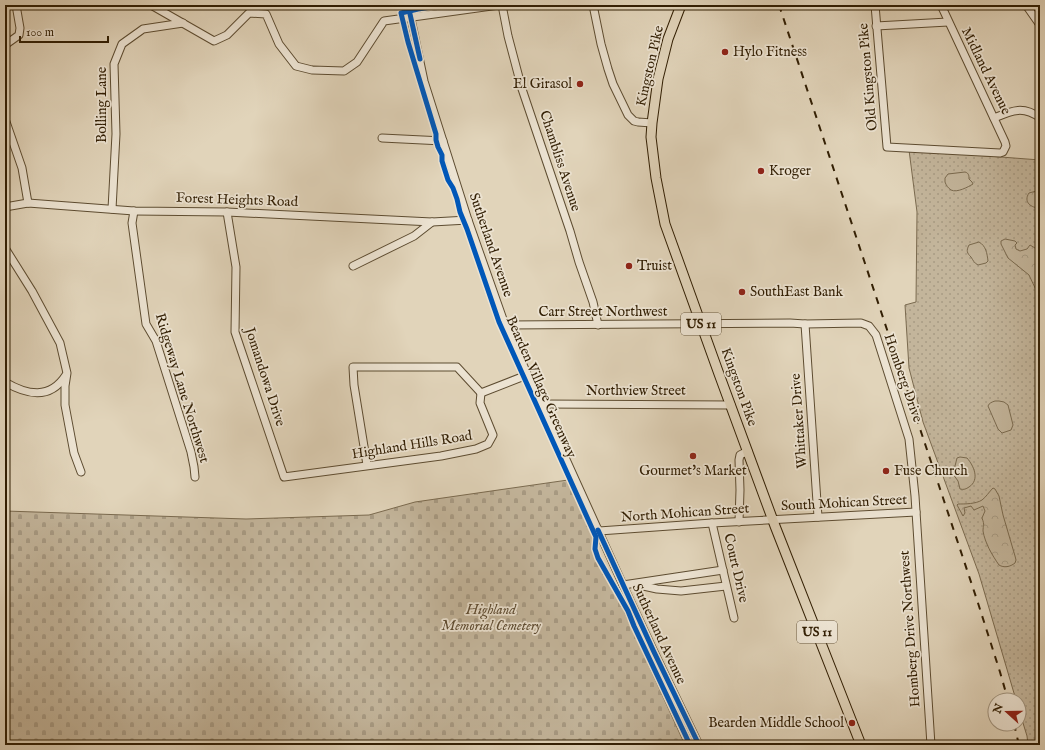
<svg xmlns="http://www.w3.org/2000/svg" width="1045" height="750" font-family="'IM FELL English',serif">
	<style>
		.grass { fill: url(#grass-dots); stroke: #7a6a4f }
		.forest { fill: url(#forest-crowns); stroke: #7a6a4f }
		.cemetery { fill: url(#cemetery-stones); stroke: #7a6a4f }
		.pitch { fill: #c3b59b; stroke: #7a6a4f }
		.lines { fill: none; stroke-linecap: round; stroke-linejoin: round }
		.minor-casing { stroke: #5d4c31; stroke-width: 9 }
		.major-casing { stroke: #311e03; stroke-width: 11 }
		.minor { stroke: #ece3d2; stroke-width: 7 }
		.major { stroke: #e1d4ba; stroke-width: 9 }
		.rail { stroke: #311e03; stroke-width: 2; stroke-dasharray: 7 7; stroke-linecap: butt }
		.cycleway-casing { stroke: #ece3d2; stroke-width: 8 }
		.cycleway { stroke: #0057b8; stroke-width: 5 }
		.poi-dot { fill: #8f2418; stroke: #ece3d2; stroke-width: 1.5 }
		.labels { text-anchor: middle; dominant-baseline: central; stroke-width: 3.5; stroke-linejoin: round; paint-order: stroke }
		.shield { fill: #ece3d2; stroke: #695941; stroke-width: 1 }
		.shield-label { font-size: 13px; font-weight: bold; fill: #311e03 }
		.poi-label { font-size: 14px; fill: #311e03; stroke: #ece3d2; text-anchor: start }
		.street-label { font-size: 14px; fill: #311e03; stroke: #ece3d2 }
		.park-label { font-size: 14px; font-style: italic; fill: #5d4b31; stroke: #ece3d2 }
	</style>
	<defs>
		<pattern id="grass-dots" width="8" height="8" patternUnits="userSpaceOnUse"><rect width="8" height="8" fill="#c3b59b"/><path d="M2 2h.1M6 6h.1" fill="none" stroke="#a89b84" stroke-width="1.8" stroke-linecap="round"/></pattern>
		<pattern id="forest-crowns" width="20" height="18" patternUnits="userSpaceOnUse"><rect width="20" height="18" fill="#c3b59b"/><path d="M2 6a3 3 0 1 1 6 0M12 15a3 3 0 1 1 6 0" fill="none" stroke="#a89b84"/></pattern>
		<pattern id="cemetery-stones" width="16" height="16" patternUnits="userSpaceOnUse"><rect width="16" height="16" fill="#c3b59b"/><path d="M2 7V4a2 2 0 0 1 4 0v3zM10 15v-3a2 2 0 0 1 4 0v3z" fill="#a89b84"/></pattern>
	</defs>
	<rect width="100%" height="100%" fill="#e1d4ba"/>
	<filter id="stains"><feTurbulence type="fractalNoise" baseFrequency=".005" numOctaves="4"/><feColorMatrix values="0 0 0 0 .2 0 0 0 0 .09 0 0 0 0 .02 0 0 0 .5 -.17"/></filter>
	<radialGradient id="worn" r=".72"><stop offset=".6" stop-color="#630" stop-opacity="0"/><stop offset="1" stop-color="#630" stop-opacity=".3"/></radialGradient>
	<!-- grass -->
	<polygon class="grass" points="909,150 1040,160 1040,745 1028,745 1027,736 1019,710 1019,700 1016,700 979,574 923,422 909,368 905,305 916,302 917,212"/>
	<!-- forest -->
	<g class="forest">
		<path d="M1040 190V208C1031 208 1023 202 1029 193Z"/>
		<polygon points="1005,239 1015,241 1017,243 1015,245 1016,249 1020,251 1027,249 1030,245 1040,251 1040,296 1037,292 1029,275 1008,258 1001,244 1001,241"/>
		<path d="M993 488 995 489 999 496 1003 515 1015 556 1016 560 1015 563C1010 567 1004 568 999 565 992 555 985 543 983 531 983 525 985 526 982 518L985 511 983 506 974 510 971 506 964 508 965 513 963 516 962 514 957 505 958 504C965 504 976 504 982 500 986 497 989 492 993 488Z"/>
	</g>
	<!-- cemetery -->
	<polygon class="cemetery" points="568,480 628,620 685,745 5,745 5,511 246,519 369,515 415,502"/>
	<!-- pitch -->
	<g class="pitch">
		<path d="M965 172C969 173 969 176 969 179L972 182 973 184C968 187 957 193 951 190 948 188 946 185 945 182V178L948 174Z"/>
		<path d="M979 242C986 246 987 253 988 261L986 263 978 265C974 263 973 260 971 257 967 253 966 251 969 245Z"/>
		<path d="M995 401H999L1004 402 1008 405 1013 425 1011 430 1002 433 998 429 988 406C989 403 992 402 995 401Z"/>
		<path d="M960 457 967 458C974 466 980 480 969 487 966 489 964 490 960 489L958 481 953 474 957 458Z"/>
	</g>
	<g class="lines">
		<!-- minor casing -->
		<g class="minor-casing">
			<g id="minor">
				<polyline points="151,5 214,41 227,35 249,13 266,14 279,44 296,66 312,70 344,71 357,62 384,21 499,5"/>
				<polyline points="408,5 424,81 468,220 505,325 623,585 654,652 699,745"/>
				<polyline points="502,5 508,36 522,89 570,231 579,262 593,302 598,325"/>
				<polyline points="593,5 601,44 608,69 613,84 628,115 634,121 638,122 652,123"/>
				<polyline points="875,5 887,147 1000,153 1003,152 1006,146 1005,142 941,5"/>
				<polyline points="1026,5 1040,25"/>
				<polyline points="876,26 948,22"/>
				<polyline points="5,45 19,35 20,28 16,5"/>
				<path d="M994 118C1011 111 1023 105 1040 118"/>
				<polyline points="5,119 22,168 28,203"/>
				<polyline points="382,138 443,141"/>
				<polyline points="5,207 28,203 134,211 227,212 432,222 468,220"/>
				<polyline points="112,209 116,134 114,64 122,44 143,29 183,23"/>
				<polyline points="134,211 132,223 146,324 156,341 191,452 194,467 195,477"/>
				<polyline points="227,212 236,267 235,332 284,477 441,456 476,449 488,444 493,435 480,403 481,393"/>
				<polyline points="5,248 32,291 60,343 67,373 65,386 65,405 74,453 81,472"/>
				<polyline points="353,266 414,236 432,222"/>
				<polyline points="805,324 818,517"/>
				<polyline points="505,325 790,323 805,324 861,323 869,326 876,335 909,439 915,496 931,745"/>
				<path d="M5 382C27 395 50 400 66 375"/>
				<polyline points="481,393 527,375"/>
				<polyline points="541,404 731,405"/>
				<polyline points="367,465 354,385 353,367 457,367 481,393"/>
				<polyline points="739,522 740,490 739,460 740,455 748,451"/>
				<polyline points="712,523 734,618"/>
				<polyline points="599,531 712,523 916,512"/>
				<polyline points="623,585 723,570"/>
				<polyline points="639,585 657,589 681,591 726,586"/>
			</g>
		</g>
		<!-- major casing -->
		<g class="major-casing">
			<polyline id="major" points="681,5 668,39 658,79 652,123 651,137 656,178 665,224 719,374 775,526 861,745"/>
		</g>
		<!-- minor -->
		<use href="#minor" class="minor"/>
		<!-- major -->
		<use href="#major" class="major"/>
		<!-- rail -->
		<g class="rail">
			<polyline points="779,5 978,603 1000,672 1008,700"/>
			<polyline points="1014,724 1019,745"/>
		</g>
		<!-- cycleway casing -->
		<g class="cycleway-casing">
			<g id="cycleway">
				<polyline points="408,5 420,59"/>
				<polyline points="444,5 418,9 401,13 408,42 436,134 436,140 438,147 442,155 442,161 448,180 453,188 457,199 460,212 467,229 499,322 596,537 595,549 598,558 628,611 634,626 690,745"/>
				<polyline points="598,530 654,652 699,745"/>
			</g>
		</g>
		<!-- cycleway -->
		<use href="#cycleway" class="cycleway"/>
	</g>
	<!-- markers -->
	<g class="poi-dot">
		<circle cx="725" cy="52" r="4"/>
		<circle cx="580" cy="84" r="4"/>
		<circle cx="761" cy="171" r="4"/>
		<circle cx="629" cy="266" r="4"/>
		<circle cx="742" cy="292" r="4"/>
		<circle cx="693" cy="456" r="4"/>
		<circle cx="886" cy="471" r="4"/>
		<circle cx="852" cy="723" r="4"/>
	</g>
	<g class="labels">
		<!-- shield labels -->
		<g class="shield">
			<rect x="681" y="313" width="40" height="22" rx="3"/>
			<rect x="797" y="621" width="40" height="22" rx="3"/>
		</g>
		<g class="shield-label">
			<text x="701" y="324">US 11</text>
			<text x="817" y="632">US 11</text>
		</g>
		<!-- poi labels -->
		<g class="poi-label">
			<text x="733" y="52">Hylo Fitness</text>
			<text x="572" y="84" text-anchor="end">El Girasol</text>
			<text x="769" y="171">Kroger</text>
			<text x="637" y="266">Truist</text>
			<text x="750" y="292">SouthEast Bank</text>
			<text x="693" y="471" text-anchor="middle">Gourmet's Market</text>
			<text x="894" y="471">Fuse Church</text>
			<text x="844" y="723" text-anchor="end">Bearden Middle School</text>
		</g>
		<!-- street labels -->
		<g class="street-label">
			<text transform="translate(650 66) rotate(-77)">Kingston Pike</text>
			<text transform="translate(986 71) rotate(64)">Midland Avenue</text>
			<text transform="translate(868 77) rotate(-95)">Old Kingston Pike</text>
			<text transform="translate(102 105) rotate(-90)">Bolling Lane</text>
			<text transform="translate(560 161) rotate(72)">Chambliss Avenue</text>
			<text transform="translate(237 200) rotate(2)">Forest Heights Road</text>
			<text transform="translate(491 245) rotate(71)">Sutherland Avenue</text>
			<text x="603" y="312">Carr Street Northwest</text>
			<text transform="translate(265 377) rotate(72)">Jomandowa Drive</text>
			<text transform="translate(903 378) rotate(71)">Homberg Drive</text>
			<text transform="translate(541 387) rotate(66)">Bearden Village Greenway</text>
			<text transform="translate(739 387) rotate(70)">Kingston Pike</text>
			<text transform="translate(182 388) rotate(73)">Ridgeway Lane Northwest</text>
			<text x="636" y="391">Northview Street</text>
			<text transform="translate(799 421) rotate(-94)">Whittaker Drive</text>
			<text transform="translate(412 445) rotate(-9)">Highland Hills Road</text>
			<text transform="translate(844 503) rotate(-3)">South Mohican Street</text>
			<text transform="translate(685 513) rotate(-4)">North Mohican Street</text>
			<text transform="translate(736 568) rotate(77)">Court Drive</text>
			<text transform="translate(910 629) rotate(-94)">Homberg Drive Northwest</text>
			<text transform="translate(659 634) rotate(65)">Sutherland Avenue</text>
		</g>
		<!-- park labels -->
		<g class="park-label">
			<text x="491" y="610">Highland<tspan x="491" dy="16">Memorial Cemetery</tspan></text>
		</g>
	</g>
	<!-- margin -->
	<rect width="1045" height="750" fill="none" stroke="#e1d4ba" stroke-width="20"/>
	<rect x="6" y="6" width="1033" height="738" fill="none" stroke="#311e03" stroke-width="2"/>
	<rect x="10" y="10" width="1025" height="730" fill="none" stroke="#311e03"/>
	<!-- north arrow -->
	<g transform="translate(1007 712) rotate(291)"><circle r="19" fill="#ece3d2" stroke="#a1947f"/>
	<path d="M0-3L7 15L0 10L-7 15Z" fill="#8f2418"/>
	<text y="-6" font-size="11" font-weight="bold" text-anchor="middle" fill="#311e03">N</text>
	</g>
	<!-- scale -->
	<path d="M20 36v6h88v-6" fill="none" stroke="#311e03" stroke-width="2"/>
	<text x="26" y="36" font-size="12" fill="#311e03" stroke="#ece3d2" stroke-width="3" paint-order="stroke">100 m</text>
	<rect width="100%" height="100%" filter="url(#stains)"/>
	<rect width="100%" height="100%" fill="url(#worn)"/>
</svg>
